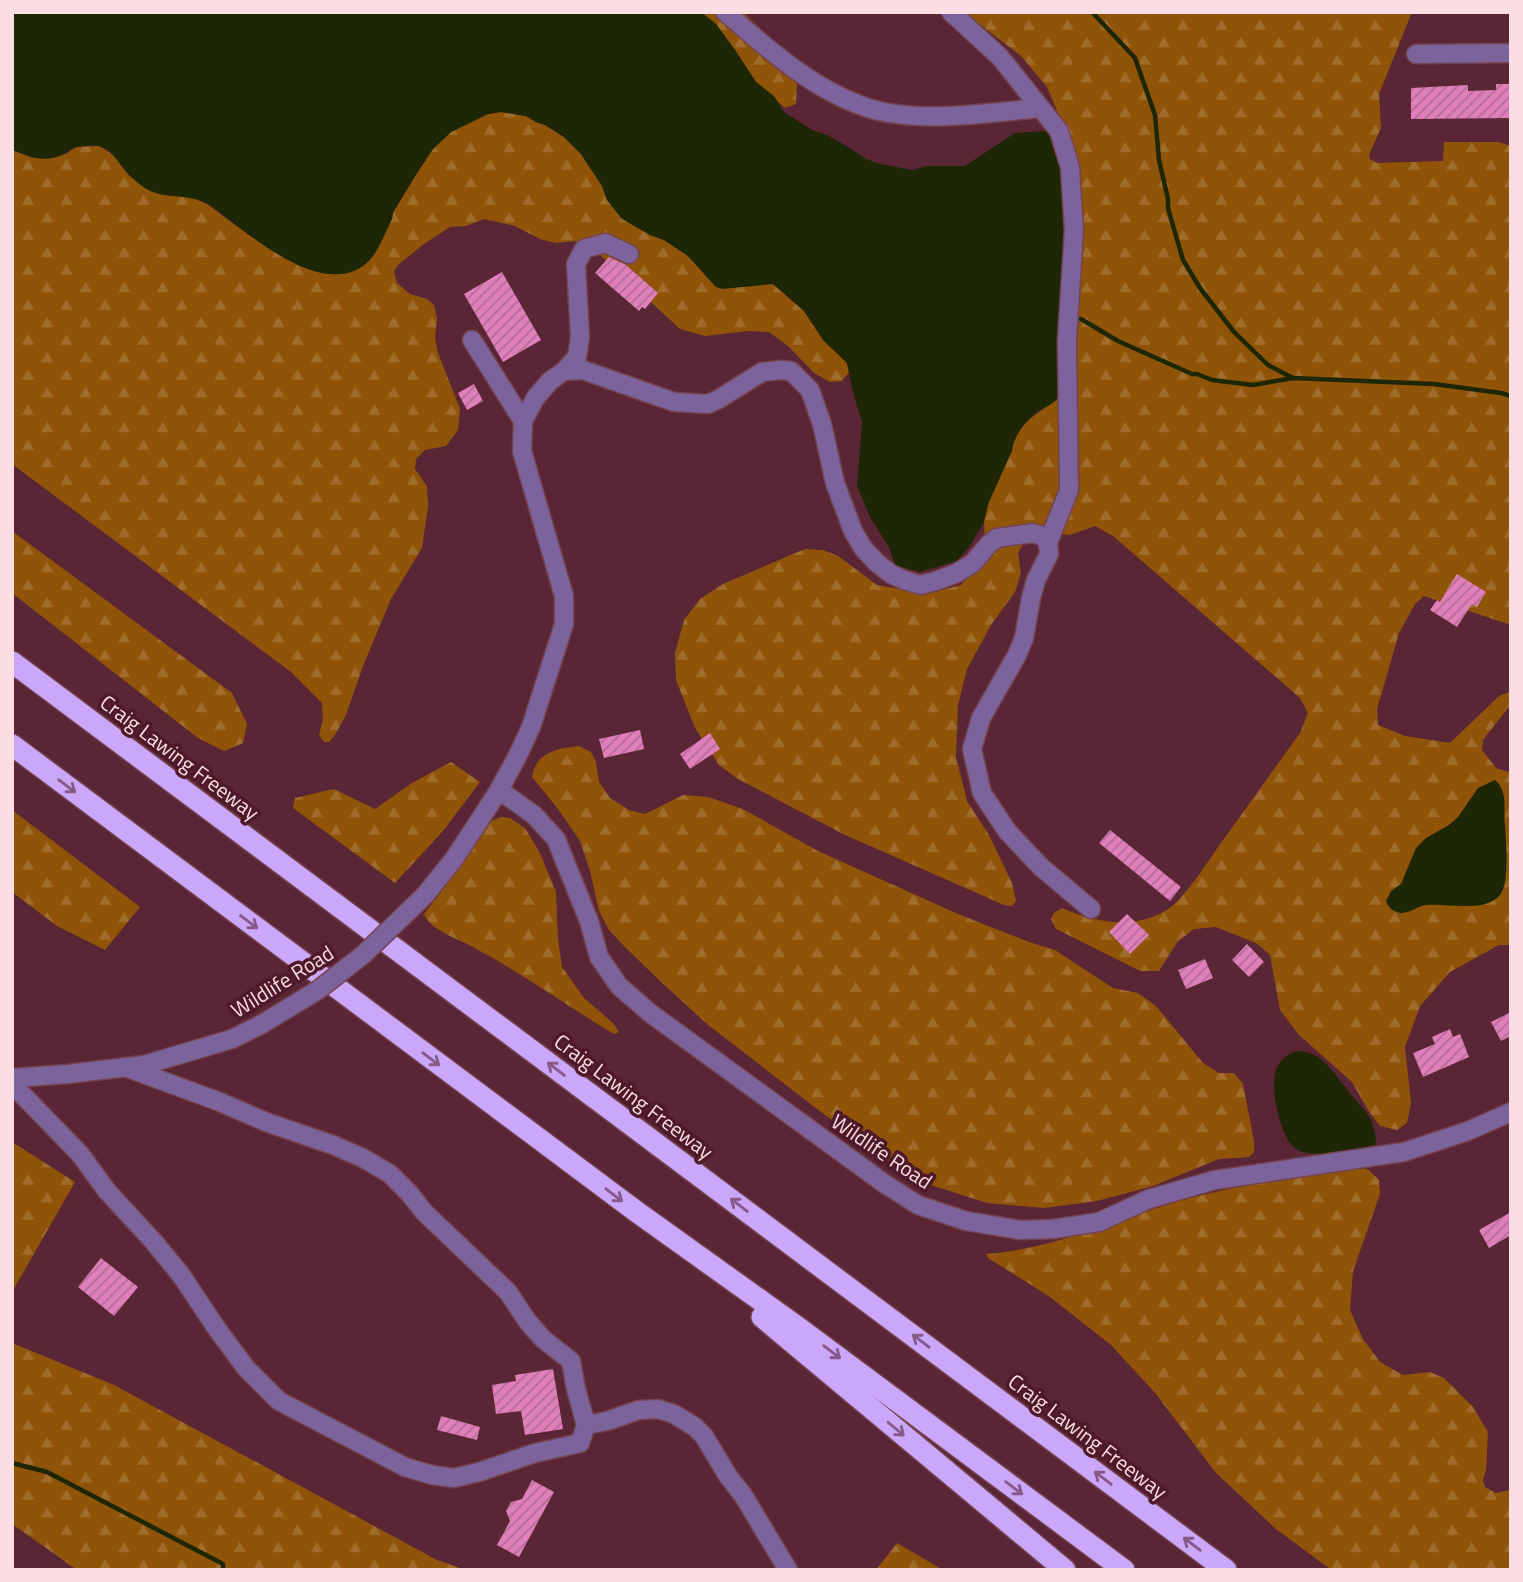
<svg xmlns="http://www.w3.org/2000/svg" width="1523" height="1582" font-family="'Titillium Web',sans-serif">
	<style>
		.forest { fill: url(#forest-firs) }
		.water { fill: #1d2605 }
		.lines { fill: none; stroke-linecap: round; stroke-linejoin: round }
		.stream { stroke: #1d2605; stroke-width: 4.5 }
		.building { fill: url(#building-hatch) }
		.minor-casing { stroke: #744350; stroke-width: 21 }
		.highway-casing { stroke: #744350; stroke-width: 24 }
		.minor { stroke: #7c639b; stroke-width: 18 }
		.highway { stroke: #cba7f9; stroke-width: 21 }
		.minor-bridge-casing { stroke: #744350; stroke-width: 21; stroke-linecap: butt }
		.minor-bridge { stroke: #7c639b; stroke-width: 18 }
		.oneway { stroke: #865987 }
		.labels { text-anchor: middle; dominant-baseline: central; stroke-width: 7; stroke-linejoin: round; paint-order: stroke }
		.street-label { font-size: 21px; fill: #fbdee4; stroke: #4e1a2a }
	</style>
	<defs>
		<pattern id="forest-firs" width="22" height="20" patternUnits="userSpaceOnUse" patternTransform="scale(1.75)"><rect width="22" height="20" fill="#8f5408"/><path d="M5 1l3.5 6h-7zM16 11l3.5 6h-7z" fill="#a06c2c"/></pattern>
		<pattern id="building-hatch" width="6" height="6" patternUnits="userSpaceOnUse" patternTransform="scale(1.75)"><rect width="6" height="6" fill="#e07fba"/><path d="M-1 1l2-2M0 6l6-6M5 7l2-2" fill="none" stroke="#b36d97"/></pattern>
	</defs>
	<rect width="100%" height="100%" fill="#5a2534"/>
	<!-- forest -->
	<g class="forest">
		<polygon points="701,12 743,12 772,40 797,85 796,104 785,108 756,82 735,50 716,24"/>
		<path d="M964 12H1412L1379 94 1381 128 1369 155 1370 159 1377 163 1443 161 1444 142H1498L1511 146V625L1424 596 1415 604 1399 633 1377 709 1378 725 1405 736 1450 743 1499 696 1509 692 1511 694V704L1483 740 1482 750 1496 768 1511 773V945H1499L1450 972 1420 1006 1405 1047 1411 1103 1407 1123 1397 1130 1380 1126 1368 1110 1352 1082 1299 1035 1280 1010 1270 955 1256 943 1216 927 1194 929 1178 941 1159 971H1140L1056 929 1051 919 1054 913 1062 908C1094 922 1133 930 1165 911 1182 902 1204 867 1216 850 1244 811 1272 772 1300 733L1308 713 1300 698 1113 536 1095 526 1070 535 1046 532 1025 541 1018 553 1021 573 1015 592 991 625 967 669 958 705 956 757 967 801 989 835 1012 883 1016 901 1012 906 1004 905 843 834 738 779 719 765 695 728 676 680 675 653 684 620 700 599 723 584 805 549 823 550 838 556 877 585 927 594 961 585 974 571 985 541 984 522 988 504 1011 451C1013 428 1039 411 1057 400L1061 120 1047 87 1021 56Z"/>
		<polygon points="501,112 526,116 536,122 545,125 564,137 581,154 602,186 607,200 650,235 664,240 688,256 716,287 773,284 804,311 823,340 847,363 849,372 842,381 830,382 814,373 788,346 769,332 748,331 705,336 680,329 600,255 575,241 556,243 540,239 515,226 484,219 466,226 450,227 424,244 399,264 394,271 397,283 410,294 427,299 434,305 437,319 435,338 438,353 460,409 458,430 446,446 425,450 416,459 415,469 427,486 428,507 422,548 391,599 363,666 346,715 335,735 329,742 324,742 319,735 323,719 322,703 291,672 12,464 12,150 33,158 66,154 76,147 99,146 114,155 129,175 159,194 193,198 207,204 253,238 287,259 301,266 324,274 392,219 393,213 417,173 433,149 451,132 488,114"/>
		<polygon points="12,531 232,693 247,724 243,743 224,751 198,738 12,593"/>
		<path d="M579 746 591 752 596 762 599 782 610 798 629 810 645 814 683 795 708 797 743 809 818 851 958 914 1029 942 1055 950 1113 988 1138 993 1156 1006 1203 1063 1219 1073H1234L1243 1084 1254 1141V1152L1249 1157 1219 1159 1153 1186 1097 1201 1044 1208 987 1203 934 1186 893 1164 821 1112 707 1024 659 980 625 947 609 930 599 911 590 871 580 841 558 809 532 777C535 753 558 748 579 746Z"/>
		<polygon points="451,762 480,782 443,831 395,883 293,808 295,798 334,789 375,809 412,783"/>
		<polygon points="12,810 140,907 105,950 57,926 12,892"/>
		<path d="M501 817 510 818 525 828 540 853 556 892 558 939 562 967 584 998 613 1023 619 1032 614 1034C565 1005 518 970 467 944 453 937 430 929 424 914L444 888 482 827 491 821Z"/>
		<polygon points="12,1142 75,1182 12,1292"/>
		<path d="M1359 1167 1369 1170 1379 1180 1380 1194 1353 1271 1350 1310 1363 1339 1380 1362 1403 1375 1430 1372 1444 1378 1473 1407 1488 1432 1486 1470 1483 1480 1485 1487 1496 1493 1511 1490V1570L1330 1569 1276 1529 1216 1473 1156 1394 1111 1345 1050 1297 988 1258 986 1254C1053 1249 1113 1221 1176 1202 1235 1185 1298 1177 1359 1167Z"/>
		<polygon points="12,1343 114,1385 437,1560 466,1570 77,1570 12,1524"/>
		<polygon points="897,1543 943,1570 876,1570"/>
	</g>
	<!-- water -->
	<g class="water">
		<path d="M12 12H701L716 24 735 50 756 82 774 96 784 112 812 130 827 135 847 146 866 159 880 164 913 170 926 166H965L1015 133 1047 131 1062 164 1066 207 1059 395C1055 404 1045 407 1037 412 1026 420 1013 437 1012 451L988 504 984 522 969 547 957 561 920 572 895 565 889 547 870 517 857 486 862 422 853 392 847 363 823 340 804 311 773 284 722 289 716 287 688 256 664 240 650 235 622 219 607 200 602 186 581 154 564 137 545 125 536 122 526 116 501 112 488 114 451 132 433 149 417 173 393 212 392 219C386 231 378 252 369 261 329 300 261 244 228 219 221 214 214 207 206 203 187 193 163 200 145 188 140 185 133 179 129 175 119 165 113 149 98 146 93 145 82 146 77 147 69 149 64 156 53 158 39 161 25 155 12 150Z"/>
		<path d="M1495 780C1509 793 1503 809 1505 826 1506 841 1510 882 1500 895 1485 913 1448 903 1427 905 1418 905 1407 916 1397 912 1391 910 1388 906 1386 901L1391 891 1401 884 1416 848 1426 838 1449 825 1458 817 1478 788Z"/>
		<path d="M1297 1051C1324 1051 1336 1077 1352 1096 1358 1103 1365 1109 1370 1118 1374 1126 1376 1136 1376 1145 1356 1149 1313 1160 1296 1149 1280 1138 1271 1091 1275 1073 1278 1062 1286 1054 1297 1051Z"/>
	</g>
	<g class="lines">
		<!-- stream -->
		<g class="stream">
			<polyline points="1092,12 1135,58 1155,115 1159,160 1168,199 1168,208 1183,260 1200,288 1234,332 1268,365 1293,378"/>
			<polyline points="1081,319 1118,341 1192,374 1197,374 1212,380 1253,385 1293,378 1434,384 1501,393 1511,396"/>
			<polyline points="12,1463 47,1472 223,1564 223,1570"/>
		</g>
	</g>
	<!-- building -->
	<g class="building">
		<polygon points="1496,84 1511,84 1511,118 1411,119 1411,88 1468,85 1468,91 1496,90"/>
		<polygon points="609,257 626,265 658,293 645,309 642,307 639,311 595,273"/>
		<polygon points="502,272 541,340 503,362 464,294"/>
		<polygon points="474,384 483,401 467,410 458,393"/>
		<polygon points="1457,574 1486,592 1477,607 1472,604 1457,627 1430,610 1437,600 1440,602"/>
		<polygon points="640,730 644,749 604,758 599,739"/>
		<polygon points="710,733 720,749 690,769 680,754"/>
		<polygon points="1110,830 1181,887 1170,901 1099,843"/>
		<polygon points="1127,914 1149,935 1130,954 1109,932"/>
		<polygon points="1247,944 1264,962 1249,977 1232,960"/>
		<polygon points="1205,959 1213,978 1186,989 1178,970"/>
		<polygon points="1511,1012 1511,1036 1501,1041 1491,1022"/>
		<polygon points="1450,1029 1453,1037 1460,1034 1469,1057 1423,1077 1413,1053 1435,1044 1432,1037"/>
		<polygon points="1511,1212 1511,1235 1489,1248 1479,1230"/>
		<polygon points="101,1258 138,1287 114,1316 78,1287"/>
		<polygon points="553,1369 563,1429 525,1435 521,1411 496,1414 492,1385 516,1381 515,1375"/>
		<polygon points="441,1416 480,1427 477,1440 437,1430"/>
		<polygon points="532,1480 554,1492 519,1557 497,1545 510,1521 506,1511 511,1502 522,1499"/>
	</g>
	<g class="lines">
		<!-- minor casing -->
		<g class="minor-casing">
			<g id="minor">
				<path d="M725 12C742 26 758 41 775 54 802 76 835 97 868 108 919 124 987 113 1040 108"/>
				<polyline points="951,12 1000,57 1059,131 1070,167 1074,231 1067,341 1069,490 1048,543"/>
				<polyline points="1416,54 1511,53"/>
				<polyline points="472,340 523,421"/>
				<polyline points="564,371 577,357 580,337 576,264 584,249 605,243 629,254"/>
				<polyline points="499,790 534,815 556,839 589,921 599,957 619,986 650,1013 885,1184 918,1205 966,1221 1021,1230 1053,1229 1099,1222 1149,1199 1215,1180 1404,1152 1468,1131 1511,1112"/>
				<polyline points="425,895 454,859 481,818 499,790 517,757 531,727 564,624 564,596 522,451 523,421 536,397 550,381 564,371 583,370 674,402 708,404 719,399 762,372 781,370 791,371 810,390 822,424 835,483 853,531 863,548 877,563 891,574 904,580 920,585 936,581 957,573 973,563 989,544 997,538 1032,533 1043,536 1048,543 1049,554 1036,580 1031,598 1024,638 1017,655 981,718 972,749 982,793 1007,831 1041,867 1091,909"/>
				<polyline points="12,1078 68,1074 144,1065 232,1039 262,1024"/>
				<polyline points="12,1084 80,1154 107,1191 154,1242 181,1275 217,1329 246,1368 279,1401 405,1467 432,1475 454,1478 479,1472 535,1453 580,1443 586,1425 576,1389 571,1361 543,1339 528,1322 508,1292 424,1212 409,1193 390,1174 363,1158 333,1145 266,1122 220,1102 125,1067"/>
				<polyline points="586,1425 607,1421 639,1410 658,1409 674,1414 695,1427 704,1436 728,1476 743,1495 788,1570"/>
			</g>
		</g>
		<!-- highway casing -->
		<g class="highway-casing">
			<g id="highway">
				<polyline points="12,662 1226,1570"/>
				<polyline points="12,745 637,1212 799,1328 1124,1570"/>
				<polyline points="762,1317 1065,1570"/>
			</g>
		</g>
		<!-- minor -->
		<use href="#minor" class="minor"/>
		<!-- highway -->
		<use href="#highway" class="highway"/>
		<!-- minor-bridge casing -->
		<g class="minor-bridge-casing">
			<polyline id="minor-bridge" points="262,1024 318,990 364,954 425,895"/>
		</g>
		<!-- minor-bridge -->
		<use href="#minor-bridge" class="minor-bridge"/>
	</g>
	<!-- one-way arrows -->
	<defs><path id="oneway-shaft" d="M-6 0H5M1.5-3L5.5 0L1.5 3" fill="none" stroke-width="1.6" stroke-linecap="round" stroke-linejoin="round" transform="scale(1.75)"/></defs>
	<g class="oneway">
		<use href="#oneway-shaft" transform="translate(67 786) rotate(37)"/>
		<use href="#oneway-shaft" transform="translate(249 922) rotate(37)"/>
		<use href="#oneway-shaft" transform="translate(431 1059) rotate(37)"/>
		<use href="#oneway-shaft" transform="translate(556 1069) rotate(-143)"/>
		<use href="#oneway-shaft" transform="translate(614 1195) rotate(37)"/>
		<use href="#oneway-shaft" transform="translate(739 1205) rotate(-143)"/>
		<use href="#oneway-shaft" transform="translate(921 1341) rotate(-143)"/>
		<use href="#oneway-shaft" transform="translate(832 1352) rotate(37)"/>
		<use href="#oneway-shaft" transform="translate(896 1429) rotate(40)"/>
		<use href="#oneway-shaft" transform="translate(1103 1478) rotate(-143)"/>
		<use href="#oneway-shaft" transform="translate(1014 1488) rotate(37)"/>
		<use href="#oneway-shaft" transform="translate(1192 1544) rotate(-143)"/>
	</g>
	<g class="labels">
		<!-- street labels -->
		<g class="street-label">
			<text transform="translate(180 757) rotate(37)">Craig Lawing Freeway</text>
			<text transform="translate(282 981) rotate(-32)">Wildlife Road</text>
			<text transform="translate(634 1096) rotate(37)">Craig Lawing Freeway</text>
			<text transform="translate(882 1151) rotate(34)">Wildlife Road</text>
			<text transform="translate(1088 1436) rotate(37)">Craig Lawing Freeway</text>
		</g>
	</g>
	<!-- border -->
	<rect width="1523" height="1582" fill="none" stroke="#fbdee4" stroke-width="28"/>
</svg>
